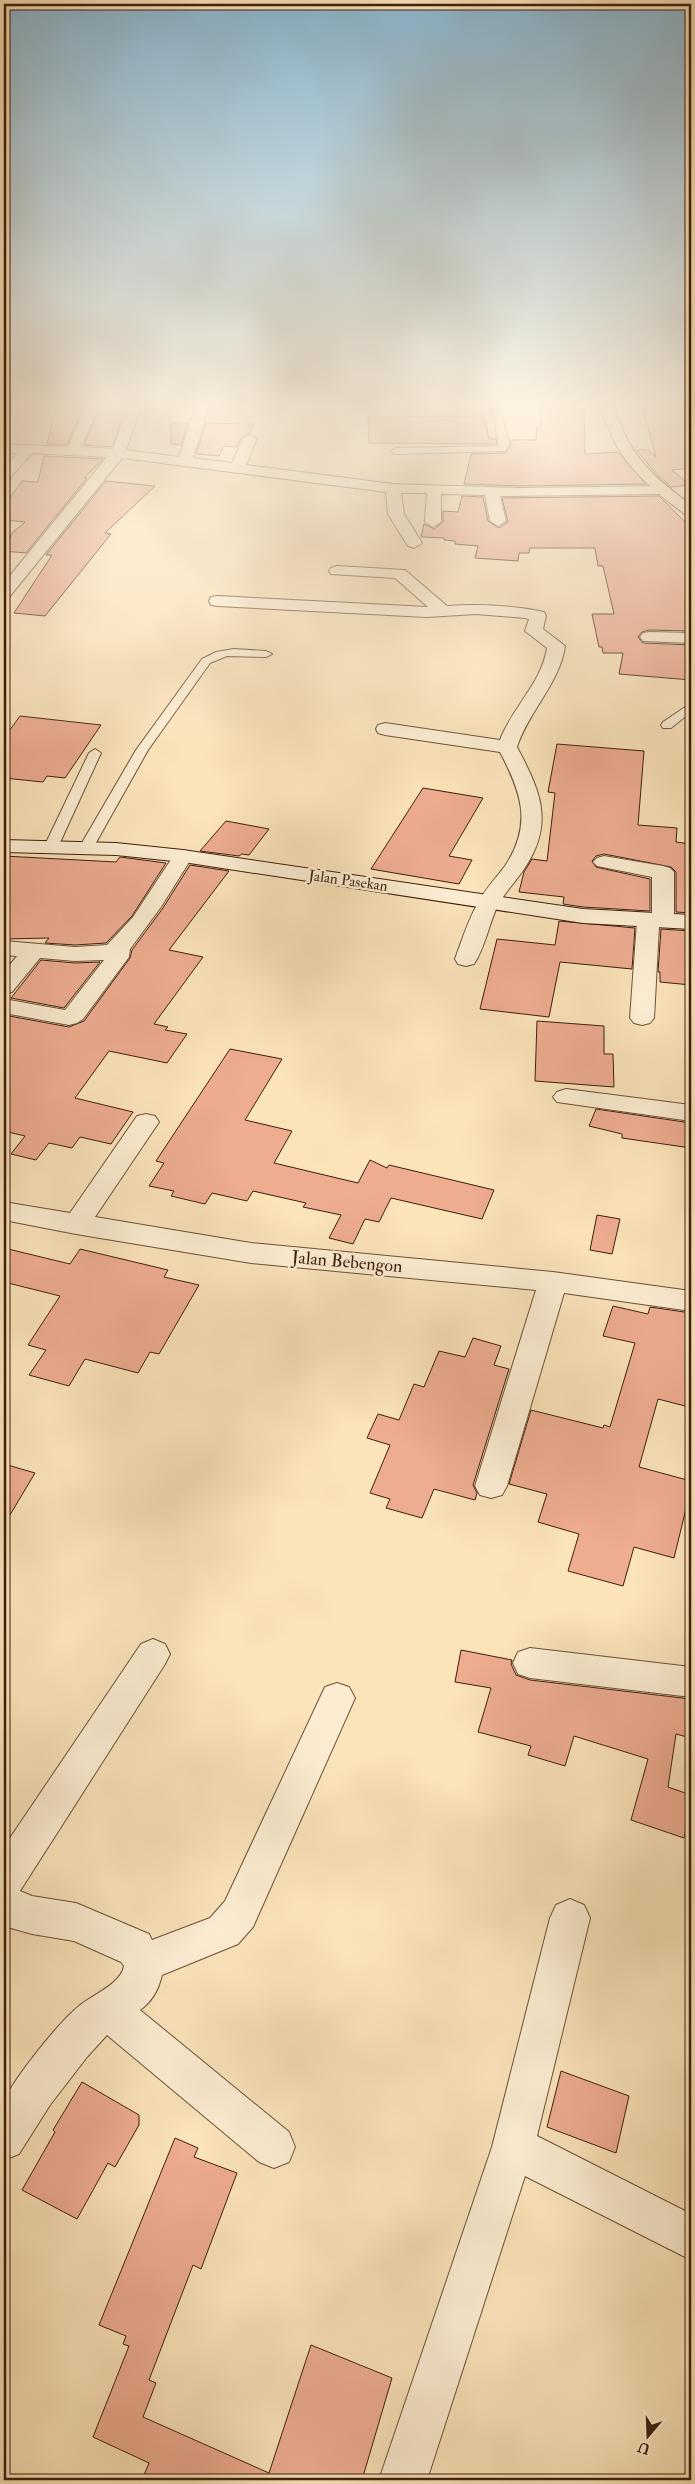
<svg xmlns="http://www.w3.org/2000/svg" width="695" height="2484" font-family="'IM FELL Double Pica',serif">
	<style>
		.building { fill: #eeac91; stroke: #3e1f0e }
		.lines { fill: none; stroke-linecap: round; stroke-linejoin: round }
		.lane-casing { stroke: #6d5039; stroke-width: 2 }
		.street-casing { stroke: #6d5039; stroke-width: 2 }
		.secondary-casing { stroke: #3e1f0e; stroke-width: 2 }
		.highway-casing { stroke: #3e1f0e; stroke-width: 2 }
		.lane { fill: #fcedd2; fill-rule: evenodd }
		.street { fill: #fcedd2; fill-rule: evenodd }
		.secondary { fill: #fcedd2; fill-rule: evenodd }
		.highway { fill: #fbe3ba; fill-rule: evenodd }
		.labels { text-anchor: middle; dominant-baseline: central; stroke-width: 5; stroke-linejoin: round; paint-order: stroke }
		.far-street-label { font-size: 15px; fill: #3e1f0e; stroke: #fcedd2 }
		.street-label { font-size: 18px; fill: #3e1f0e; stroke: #fcedd2 }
	</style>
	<rect width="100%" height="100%" fill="#fbe3ba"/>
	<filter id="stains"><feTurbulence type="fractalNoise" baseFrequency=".004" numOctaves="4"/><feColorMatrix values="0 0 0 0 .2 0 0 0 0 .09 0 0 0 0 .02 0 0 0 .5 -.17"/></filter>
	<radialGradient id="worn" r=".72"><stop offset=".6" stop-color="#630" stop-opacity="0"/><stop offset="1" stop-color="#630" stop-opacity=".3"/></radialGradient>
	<!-- building -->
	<g class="building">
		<polygon points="641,402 691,402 691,468 672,470 690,485 671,487 654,471 636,450 648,450 656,457"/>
		<polygon points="57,403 85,404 67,445 47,444"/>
		<polygon points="102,404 127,405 112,447 84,445"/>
		<polygon points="539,404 584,404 585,454 618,452 646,484 520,486 464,484 471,454 505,453 511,446 510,440 536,440 537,426 541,426"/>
		<polygon points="484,416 489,439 496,439 497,444 369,443 368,417"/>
		<polygon points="171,423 188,423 181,445 171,444"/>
		<polygon points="206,423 254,424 250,433 242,437 237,447 224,446 219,456 196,454"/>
		<polygon points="44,456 103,459 84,478 87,478 26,553 4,551 12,533 25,522 4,520 4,506 22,481 38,482"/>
		<polygon points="106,481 155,486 105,533 111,534 45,616 14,613 52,555 46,555"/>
		<polygon points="462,496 483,497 488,521 499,528 508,522 502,498 659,496 691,528 691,631 649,630 642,632 638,637 643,643 691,645 691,680 619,674 623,653 603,653 602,647 599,647 592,614 614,614 603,566 598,566 595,548 530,548 529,553 519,553 518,561 475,558 478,546 455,544 455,541 444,540 444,538 421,537 424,524 434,529 443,522 443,511 458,512"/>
		<polygon points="20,716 101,725 65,778 47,776 43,782 4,778 4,738"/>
		<polygon points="557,744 644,751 638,825 677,828 676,842 691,844 691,913 676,912 676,872 671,867 604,854 596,856 592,861 596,867 650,879 650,911 583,907 563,904 564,897 519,892 524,872 532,859 547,861 555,793 548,792"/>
		<polygon points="423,788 483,798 449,856 472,860 459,884 371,869"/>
		<polygon points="226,821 269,829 249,855 242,854 239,856 200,851"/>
		<polygon points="4,856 116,862 120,857 166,863 132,916 106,943 75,945 45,943 49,938 4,939"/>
		<polygon points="190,865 229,871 169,950 203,957 154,1024 168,1027 165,1030 187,1034 167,1063 109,1051 75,1098 133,1112 111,1144 80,1137 72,1148 49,1143 36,1160 11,1154 25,1136 4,1131 4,1015 69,1027 84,1021 130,958 132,950 163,908"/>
		<polygon points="559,921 635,928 632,969 560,962 549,1017 480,1009 497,939 555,945"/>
		<polygon points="661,929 691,931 691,985 660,982 660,972 658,972"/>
		<polygon points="41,960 75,963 100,962 64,1008 11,998"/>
		<polygon points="537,1021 604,1026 604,1054 613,1054 614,1087 535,1081"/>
		<polygon points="230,1049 282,1059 245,1120 292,1131 274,1163 358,1183 370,1160 387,1168 389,1165 494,1190 482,1219 391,1198 379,1222 365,1219 353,1244 329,1238 341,1215 303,1207 306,1203 253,1191 247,1201 212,1193 205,1204 171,1196 174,1191 149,1186 164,1163 156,1161"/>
		<polygon points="596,1109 691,1123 691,1148 622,1138 622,1134 589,1126"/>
		<polygon points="597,1215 620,1219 612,1254 590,1250"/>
		<polygon points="4,1248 70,1264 80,1249 168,1270 164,1277 199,1285 159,1354 150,1352 138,1373 85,1359 69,1386 29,1375 46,1350 28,1345 60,1296 4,1282"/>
		<polygon points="613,1306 648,1314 650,1307 691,1313 691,1381 685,1406 658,1399 639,1467 691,1481 691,1488 674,1558 634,1547 623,1586 568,1571 579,1534 538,1522 547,1494 509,1484 531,1410 603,1428 604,1425 610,1427 635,1343 603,1336"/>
		<polygon points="473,1338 501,1346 494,1365 509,1369 473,1485 477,1493 475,1500 434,1489 422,1518 386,1508 390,1499 370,1493 390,1445 367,1438 378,1414 399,1420 414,1384 424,1387 439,1351 465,1357"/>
		<polygon points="4,1464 35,1473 4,1525"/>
		<polygon points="461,1650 512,1660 511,1664 516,1675 530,1680 691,1699 691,1738 676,1734 668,1787 691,1795 691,1809 684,1838 631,1820 648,1759 574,1736 565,1766 528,1755 531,1746 478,1732 491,1688 455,1682"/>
		<polygon points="561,2071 629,2096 616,2153 547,2127"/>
		<polygon points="82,2082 139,2115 139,2125 115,2167 108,2163 77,2219 22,2190 55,2132 53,2130"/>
		<polygon points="175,2138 198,2148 194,2157 237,2173 201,2269 193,2265 149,2380 156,2383 143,2417 269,2473 311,2345 392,2378 362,2480 142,2480 149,2463 93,2437 129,2346 123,2344 126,2336 99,2325"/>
	</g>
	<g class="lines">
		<!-- lane casing -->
		<g class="lane-casing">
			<g id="lane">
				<polygon points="491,402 499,402 509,445 505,451 395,454 391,451 395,448 499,446 493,412 395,412 391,409 395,406 492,406"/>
				<polygon points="234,649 266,651 272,654 266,657 227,656 210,663 148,750 93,848 86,852 81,851 79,848 136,750 202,659 216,652"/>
				<polygon points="691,703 691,712 671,728 663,728 661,725 663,722"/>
				<polygon points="95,749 101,753 58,847 51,851 46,850 44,847 89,753"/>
			</g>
		</g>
		<!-- street casing -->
		<g class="street-casing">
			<g id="street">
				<polygon points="88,402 101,402 81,447 113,449 130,402 143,402 126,450 179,457 197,402 210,402 193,458 232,463 243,439 250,435 257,439 246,465 393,484 520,488 661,486 668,490 661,494 500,496 506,521 498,526 490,521 485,495 441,494 441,522 433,527 425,522 427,493 401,493 404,514 422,543 414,548 408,546 388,514 386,492 122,458 10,596 4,598 4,583 107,457 32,453 9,479 4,480 4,468 17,453 4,452 4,444 68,447"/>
				<path d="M337 566 405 570 447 606C479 604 512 605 544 612L546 616 543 629 565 646C560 683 528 712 517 747 539 789 555 821 526 866 518 879 507 890 499 903 489 922 486 946 474 964L466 966 458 964 455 959C462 940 468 920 478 903 485 889 496 878 505 866 533 824 521 792 500 752L385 735 378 733 376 729 378 725 385 723 500 740C512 708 542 682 547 648L525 631 529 619 525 618 476 614 427 617 217 606 211 605 209 601 211 597 217 596 428 607 395 578 331 574 329 571 331 568Z"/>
				<polygon points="649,632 691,633 691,643 643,641 640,637 643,633"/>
				<polygon points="183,850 190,852 193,856 161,907 130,949 129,957 83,1019 77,1023 69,1025 4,1013 4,999 65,1010 104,960 75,961 40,958 12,992 4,994 4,972 17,956 4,955 4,941 75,947 107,945 133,917 176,852"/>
				<polygon points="604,856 663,866 670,868 674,872 674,921 671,926 659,927 654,1018 650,1023 642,1025 634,1023 630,1018 637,921 640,916 652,915 652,877 597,866 593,862 597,858"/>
				<polygon points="566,1089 691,1105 691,1121 557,1102 553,1097 557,1092"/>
				<polygon points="146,1114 155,1116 159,1122 95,1217 251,1243 553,1272 691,1291 691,1311 564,1293 507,1486 502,1495 491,1498 480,1495 475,1486 536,1290 251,1263 76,1234 4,1220 4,1202 70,1213 137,1116"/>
				<path d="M153 1639 165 1644 170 1654 165 1664 20 1891 32 1896 76 1903 149 1934 152 1940 210 1918 225 1901 325 1687 337 1683 349 1687 355 1698 253 1927 238 1944 162 1975C159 1988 152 2002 140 2010L289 2132 295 2147 289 2162 274 2168 259 2162 107 2035 87 2057 50 2105 19 2154 4 2160C4 2148 1 2108 5 2099 16 2076 59 2022 79 2006 92 1995 121 1984 124 1966L121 1962 74 1941 32 1934 4 1926V1847L141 1644Z"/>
				<polygon points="530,1648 691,1667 691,1697 530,1678 518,1674 513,1663 518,1652"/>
				<polygon points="570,1899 584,1905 590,1918 537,2136 691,2214 691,2260 525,2176 427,2480 379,2480 492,2147 550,1918 556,1905"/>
			</g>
		</g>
		<!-- secondary casing -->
		<g class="secondary-casing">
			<polygon id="secondary" points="4,840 116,843 183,850 583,909 691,915 691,929 583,923 183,862 116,855 4,852"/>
		</g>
		<!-- highway casing -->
		<g class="highway-casing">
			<path id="highway" d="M600 402H613C626 453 651 475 691 505V516L686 515C642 482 613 457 600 402Z"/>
		</g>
		<!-- lane -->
		<use href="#lane" class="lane"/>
		<!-- street -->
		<use href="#street" class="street"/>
		<!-- secondary -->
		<use href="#secondary" class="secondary"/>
		<!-- highway -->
		<use href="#highway" class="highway"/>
	</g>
	<!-- sky -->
	<linearGradient id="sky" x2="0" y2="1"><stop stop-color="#8bb8d3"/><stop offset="0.54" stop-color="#fdf2e0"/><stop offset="1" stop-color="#fdf2e0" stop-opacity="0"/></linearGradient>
	<rect width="695" height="750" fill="url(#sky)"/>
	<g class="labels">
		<!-- far-street labels -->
		<g class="far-street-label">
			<text transform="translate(348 881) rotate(8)">Jalan Pasekan</text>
		</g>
		<!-- street labels -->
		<g class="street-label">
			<text transform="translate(347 1262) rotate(5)">Jalan Bebengon</text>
		</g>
	</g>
	<!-- margin -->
	<rect width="695" height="2484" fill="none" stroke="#fbe3ba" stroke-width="20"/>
	<rect x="5" y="5" width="685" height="2474" fill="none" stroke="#3e1f0e" stroke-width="2.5"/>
	<rect x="10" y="10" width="675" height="2464" fill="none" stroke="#3e1f0e"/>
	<!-- north arrow -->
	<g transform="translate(648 2436) rotate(199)" stroke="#fcedd2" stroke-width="4" paint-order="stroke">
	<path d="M0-4L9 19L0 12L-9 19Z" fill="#3e1f0e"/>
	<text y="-8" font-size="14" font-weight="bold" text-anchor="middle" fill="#3e1f0e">U</text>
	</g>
	<rect width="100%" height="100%" filter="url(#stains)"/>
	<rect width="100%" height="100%" fill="url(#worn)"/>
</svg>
